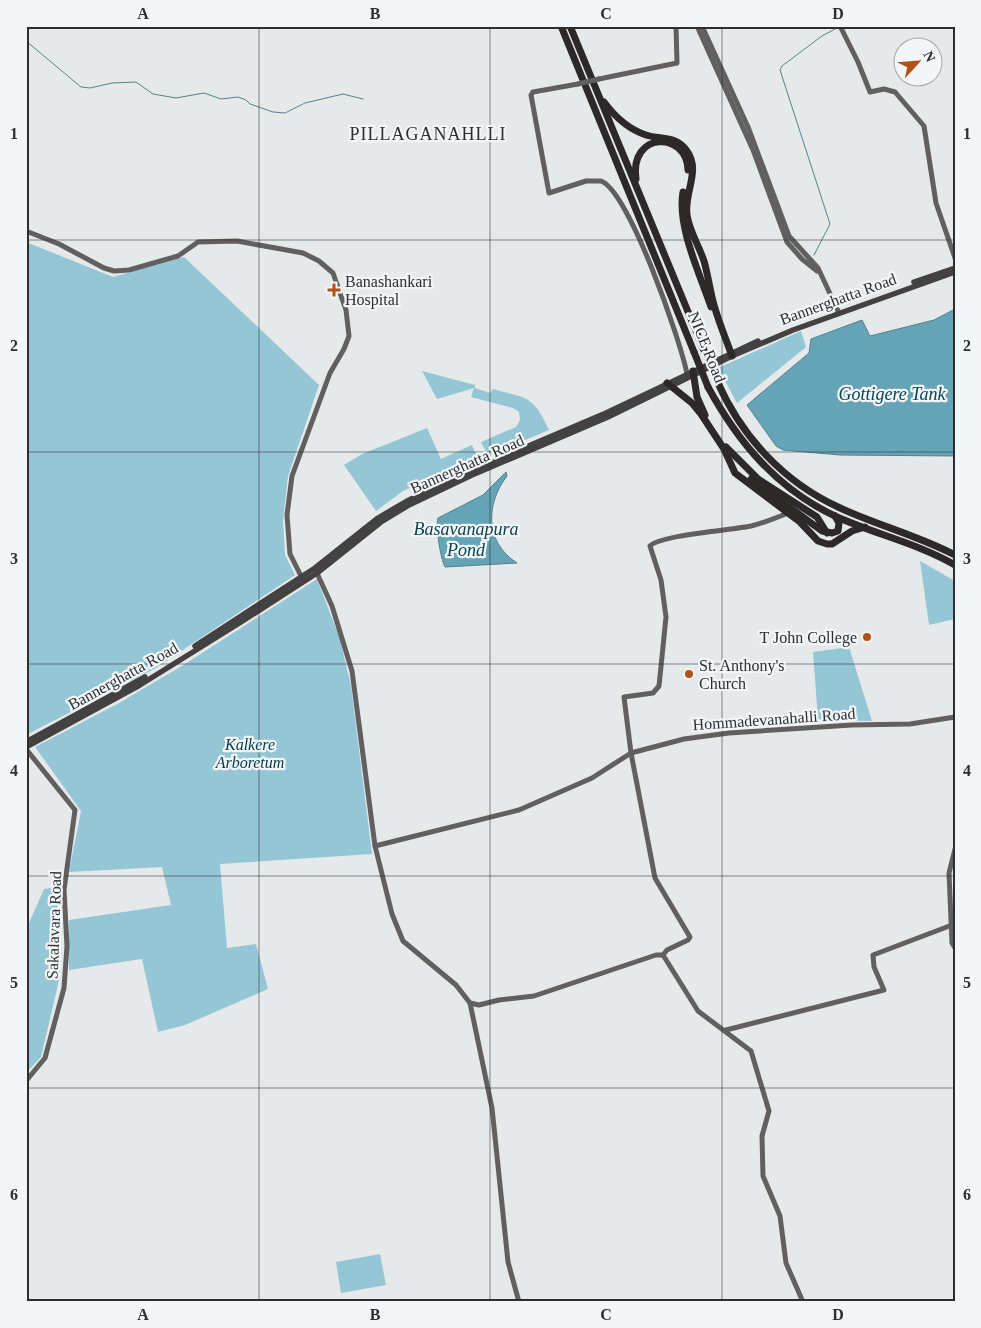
<svg xmlns="http://www.w3.org/2000/svg" width="981" height="1328" font-family="Georgia,serif">
	<style>
		.green { fill: #95c6d6 }
		.water { fill: #65a4b7; stroke: #54818e }
		.lines { fill: none; stroke-linecap: round; stroke-linejoin: round }
		.stream { stroke: #54818e; stroke-width: 1 }
		.secondary { stroke: #62605f; stroke-width: 5 }
		.primary { stroke: #444241; stroke-width: 5.5 }
		.highway { stroke: #2c2928; stroke-width: 7 }
		.secondary-bridge { stroke: #62605f; stroke-width: 5 }
		.highway-bridge { stroke: #2c2928; stroke-width: 7 }
		.grid { fill: none; stroke: #2d2e2f; stroke-width: 1; stroke-opacity: 0.55 }
		.poi-dot { fill: #b35118; stroke: #f3f6f8; stroke-width: 2 }
		.labels { text-anchor: middle; dominant-baseline: central; stroke-width: 4.5; stroke-linejoin: round; paint-order: stroke }
		.poi-label { font-size: 16px; fill: #2d2e2f; stroke: #f3f6f8; text-anchor: start }
		.street-label { font-size: 16px; fill: #2d2e2f; stroke: #f3f6f8 }
		.park-label { font-size: 16px; font-style: italic; fill: #003a49; stroke: #f3f6f8 }
		.neighbourhood-label { font-size: 18px; letter-spacing: 1px; fill: #2d2e2f; stroke: #f3f6f8 }
		.water-label { font-size: 18px; font-style: italic; fill: #094452; stroke: #f3f6f8 }
		.neatline { fill: none; stroke: #2d2e2f; stroke-width: 2 }
		.grid-label { font-size: 16px; text-anchor: middle; font-weight: bold; fill: #2d2e2f }
	</style>
	<rect width="100%" height="100%" fill="#e5e9ea"/>
	<!-- green -->
	<g class="green">
		<polygon points="26,242 113,277 184,257 319,385 288,476 283,521 285,555 295,575 156,668 26,735"/>
		<polygon points="801,331 806,347 737,403 718,368"/>
		<path d="M422 371 475 385V388L490 393 493 389C528 399 533 395 549 430L497 452H486L481 442 516 427 520 420 519 412 513 408 471 397 474 388 437 399Z"/>
		<polygon points="427,428 441,459 472,445 476,455 468,463 403,491 376,511 344,465 362,454"/>
		<polygon points="920,561 955,581 955,619 929,625"/>
		<polygon points="317,579 340,639 351,686 372,854 220,864 227,948 256,944 268,989 185,1025 158,1032 142,959 69,970 69,920 171,905 162,867 69,872 81,811 35,747 119,703 185,664"/>
		<polygon points="849,647 872,721 818,720 813,652"/>
		<polygon points="57,887 60,976 41,1057 26,1073 26,930 44,889"/>
		<polygon points="380,1254 386,1285 341,1293 336,1262"/>
	</g>
	<!-- water -->
	<g class="water">
		<polygon points="955,309 955,456 840,455 783,450 776,446 747,405 809,353 811,339 862,320 870,336 934,320"/>
		<path d="M506 472 507 476C486 503 484 542 517 563L445 567C441 560 435 527 438 518L483 495Z"/>
	</g>
	<g class="lines">
		<!-- stream -->
		<g class="stream">
			<polyline points="26,41 81,87 90,88 112,83 136,82 153,94 176,98 204,93 221,99 238,97 246,100 250,104 273,112 285,113 305,103 343,94 363,99"/>
			<polyline points="814,255 830,224 780,70 782,66 822,36 835,29"/>
		</g>
		<!-- secondary -->
		<g class="secondary">
			<polyline points="697,26 753,150 787,242 802,259 817,271"/>
			<polyline points="702,26 748,127 789,236 818,268 839,313"/>
			<polyline points="840,26 858,62 870,92 884,89 895,92 924,126 936,203 955,258"/>
			<polyline points="599,79 677,63 676,26"/>
			<path d="M578 84 533 92 531 95 549 193 586 181H601C629 191 681 342 687 374"/>
			<polyline points="26,231 59,244 104,268 114,271 129,270 178,256 198,242 237,241 303,253 319,261 333,273 346,310 349,336 344,349 330,373 292,476 287,515 290,554 303,580"/>
			<polyline points="316,571 332,606 352,671 375,846 392,914 403,941 456,985 470,1003 479,1005 499,1000 534,996 656,955 663,955 698,1011 751,1051 769,1111 762,1136 763,1176 780,1216 786,1263 803,1302"/>
			<polyline points="26,749 75,810 64,890 67,946 64,988 45,1058 26,1081"/>
			<polyline points="375,846 519,810 592,778 631,753 684,739 729,733 852,725 910,724 955,717"/>
			<polyline points="955,849 949,873 952,943 955,948"/>
			<path d="M663 955 667 950 688 940 690 937 655 878 631 753 624 697 653 693 659 686 666 617 661 580 650 546C660 535 733 530 751 526 763 523 776 518 788 513"/>
			<polyline points="470,1003 492,1108 508,1262 519,1302"/>
			<polyline points="726,1030 884,990 874,967 873,955 952,925"/>
		</g>
		<!-- primary -->
		<g class="primary">
			<polyline points="914,282 955,268"/>
			<polyline points="195,646 315,568 378,518 407,501 470,471 606,413 758,341"/>
			<polyline points="26,742 145,677"/>
			<polyline points="26,747 140,685 241,622 317,573 381,522 409,505 472,475 608,417 732,356 793,330 955,272"/>
		</g>
		<!-- highway -->
		<g class="highway">
			<polyline points="561,26 694,352"/>
			<polyline points="570,26 703,348"/>
			<path d="M604 102C615 117 628 129 646 135 661 140 676 135 687 151 701 170 684 193 687 214 688 228 699 246 704 261 708 275 710 291 714 305 719 323 726 339 732 356"/>
			<path d="M636 179C629 131 687 131 688 170"/>
			<path d="M683 192C677 227 700 274 711 307"/>
			<polyline points="693,371 697,397 705,415"/>
			<polyline points="667,383 692,403 701,414 724,449 735,473 800,522 818,541 827,544 832,544 852,531 865,527"/>
			<path d="M718 383C742 437 784 482 838 507 876 525 917 535 955 555"/>
			<path d="M708 387C738 442 777 489 835 516 874 534 917 543 955 565"/>
			<polyline points="726,447 758,479 817,517 827,533"/>
			<polyline points="751,479 822,531 832,533 838,531 839,523 835,516"/>
		</g>
		<!-- secondary-bridge -->
		<polyline class="secondary-bridge" points="578,84 599,79"/>
		<!-- highway-bridge -->
		<g class="highway-bridge">
			<polyline points="703,348 718,383"/>
			<polyline points="694,352 708,387"/>
		</g>
	</g>
	<!-- grid -->
	<path class="grid" d="M259 26V1302M490 26V1302M722 26V1302M26 240H955M26 452H955M26 664H955M26 876H955M26 1088H955"/>
	<!-- markers -->
	<g class="poi-dot">
		<path d="M331.5 282.5h5v5h5v5h-5v5h-5v-5h-5v-5h5z"/>
		<circle cx="867" cy="637" r="5"/>
		<circle cx="689" cy="674" r="5"/>
	</g>
	<g class="labels">
		<!-- poi labels -->
		<g class="poi-label">
			<text x="345" y="281">Banashankari<tspan x="345" dy="18">Hospital</tspan></text>
			<text x="857" y="637" text-anchor="end">T John College</text>
			<text x="699" y="665">St. Anthony's<tspan x="699" dy="18">Church</tspan></text>
		</g>
		<!-- street labels -->
		<g class="street-label">
			<text transform="translate(838 299) rotate(-20)">Bannerghatta Road</text>
			<text transform="translate(707 347) rotate(68)">NICE Road</text>
			<text transform="translate(467 464) rotate(-24)">Bannerghatta Road</text>
			<text transform="translate(123 676) rotate(-29)">Bannerghatta Road</text>
			<text transform="translate(774 719) rotate(-4)">Hommadevanahalli Road</text>
			<text transform="translate(54 925) rotate(-88)">Sakalavara Road</text>
		</g>
		<!-- park labels -->
		<g class="park-label">
			<text x="250" y="744">Kalkere<tspan x="250" dy="18">Arboretum</tspan></text>
		</g>
		<!-- neighbourhood labels -->
		<g class="neighbourhood-label">
			<text x="428" y="134">PILLAGANAHLLI</text>
		</g>
		<!-- water labels -->
		<g class="water-label">
			<text x="892" y="394">Gottigere Tank</text>
			<text x="466" y="529">Basavanapura<tspan x="466" dy="21">Pond</tspan></text>
		</g>
	</g>
	<!-- border -->
	<rect width="981" height="1328" fill="none" stroke="#f3f6f8" stroke-width="55"/>
	<!-- north arrow -->
	<g transform="translate(918 62) rotate(64)"><circle r="24" fill="#f3f6f8" stroke="#a4a6a8"/>
	<path d="M0-4L9 19L0 12L-9 19Z" fill="#b35118"/>
	<text y="-8" font-size="14" font-weight="bold" text-anchor="middle" fill="#2d2e2f">N</text>
	</g>
	<rect x="28" y="28" width="926" height="1272" class="neatline"/>
	<g class="grid-label">
		<text x="143" y="19">A</text>
		<text x="375" y="19">B</text>
		<text x="606" y="19">C</text>
		<text x="838" y="19">D</text>
		<text x="14" y="139">1</text>
		<text x="967" y="139">1</text>
		<text x="14" y="351">2</text>
		<text x="967" y="351">2</text>
		<text x="14" y="564">3</text>
		<text x="967" y="564">3</text>
		<text x="14" y="776">4</text>
		<text x="967" y="776">4</text>
		<text x="14" y="988">5</text>
		<text x="967" y="988">5</text>
		<text x="14" y="1200">6</text>
		<text x="967" y="1200">6</text>
		<text x="143" y="1320">A</text>
		<text x="375" y="1320">B</text>
		<text x="606" y="1320">C</text>
		<text x="838" y="1320">D</text>
	</g>
</svg>
